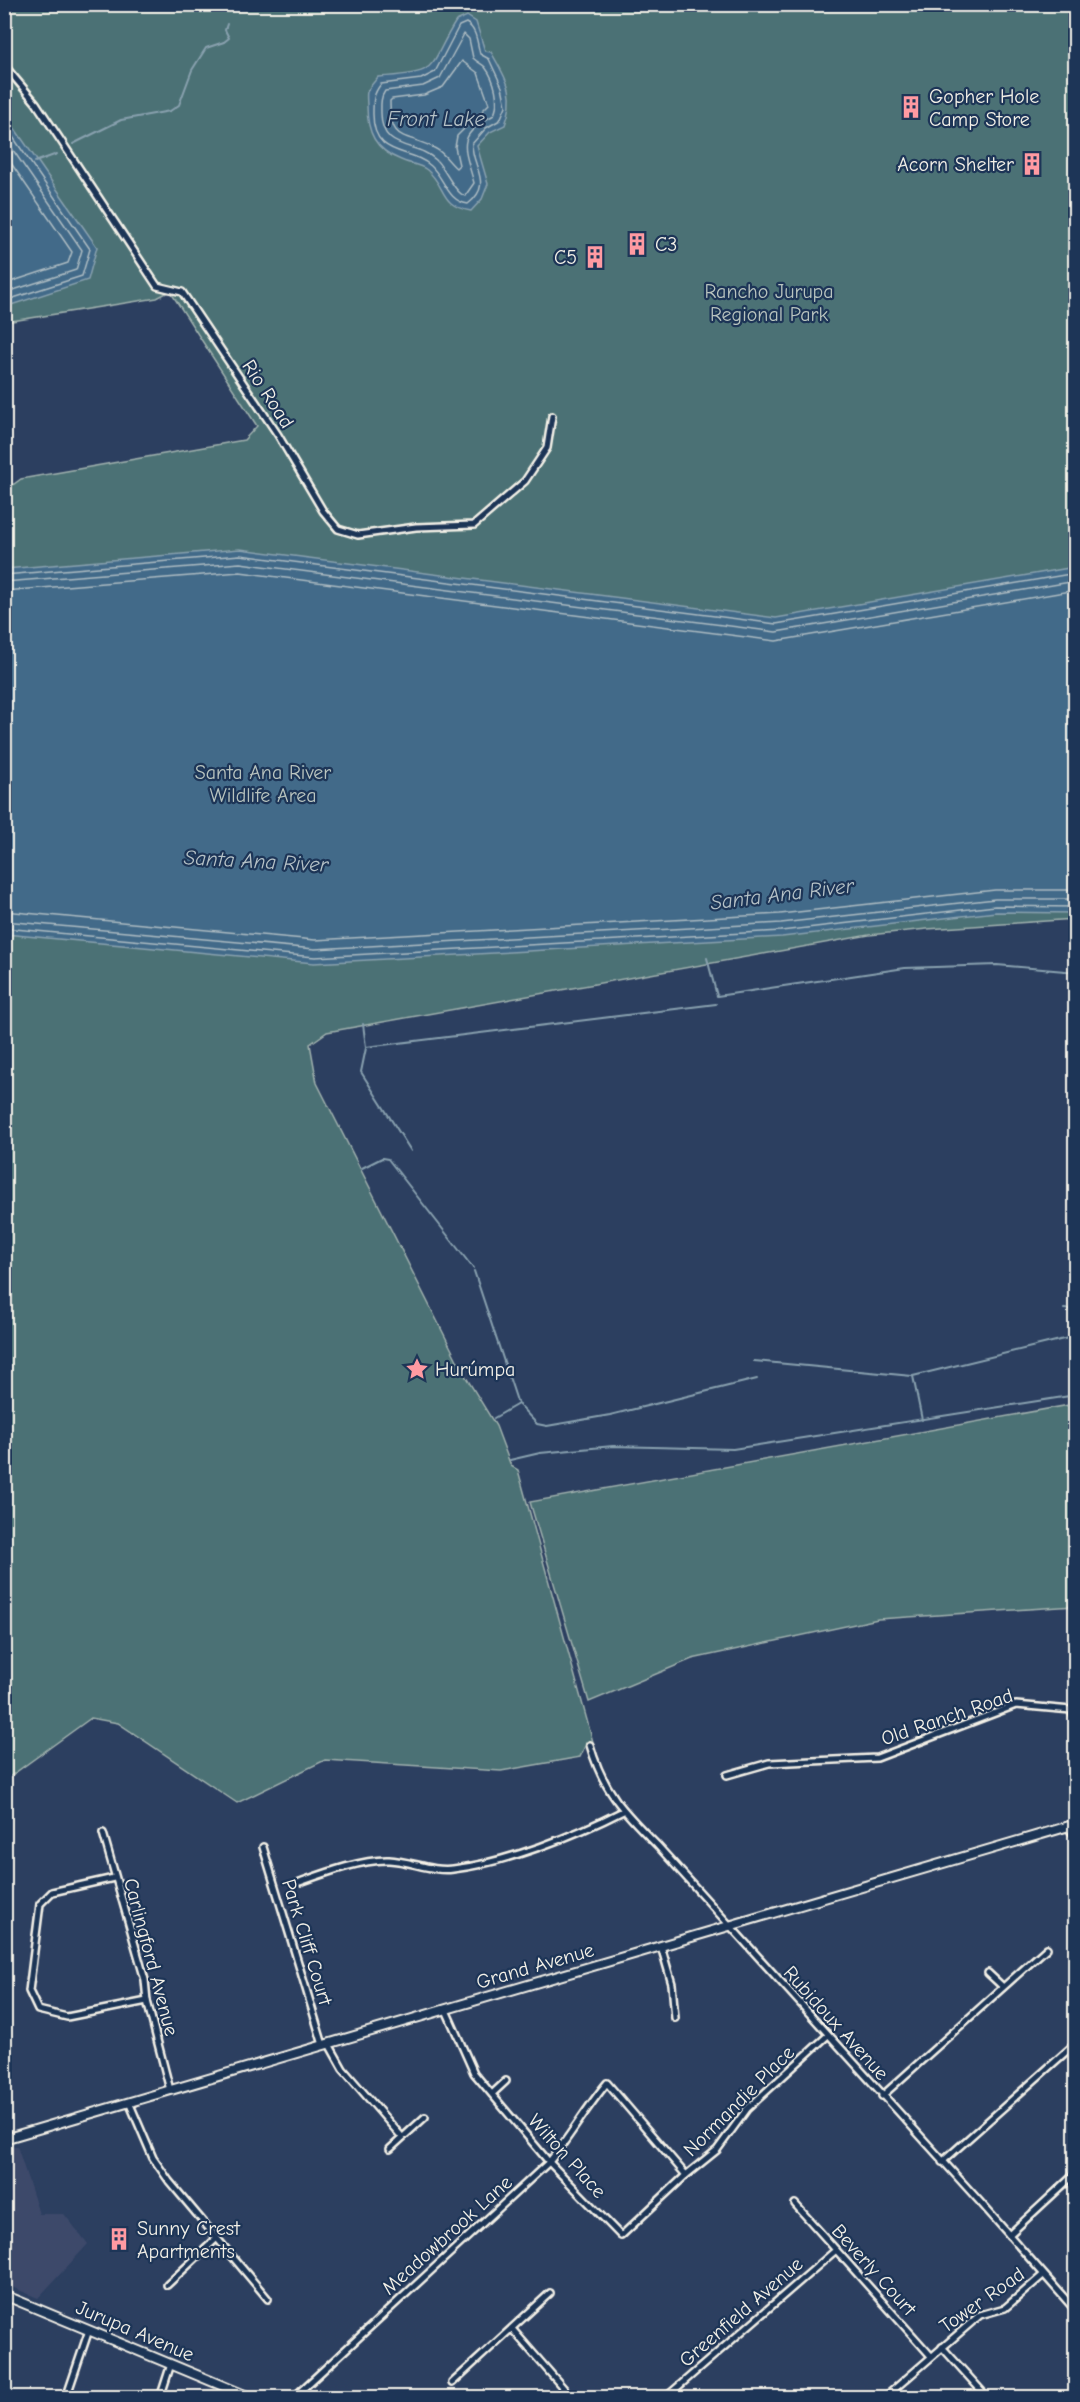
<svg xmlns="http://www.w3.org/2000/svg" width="1080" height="2402" font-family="'Comic Neue',sans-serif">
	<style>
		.built { fill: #3e4a6b }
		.green { fill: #4b7174; stroke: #a0b1ae; stroke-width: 1.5 }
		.water { fill: #426b89; stroke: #89a1af; stroke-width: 1.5 }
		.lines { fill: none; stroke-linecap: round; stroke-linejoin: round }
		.shore { stroke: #adbbc2; stroke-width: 1.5 }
		.stream { stroke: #89a1af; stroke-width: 2 }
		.street-casing { stroke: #f4f1e8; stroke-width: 10 }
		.secondary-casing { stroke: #f4f1e8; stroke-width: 12 }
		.street { stroke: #1d3557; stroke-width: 5 }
		.secondary { stroke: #1d3557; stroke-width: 8 }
		.labels { text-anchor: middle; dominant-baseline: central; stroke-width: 4.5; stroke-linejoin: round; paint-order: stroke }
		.poi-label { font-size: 20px; fill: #f4f1e8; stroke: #1d3557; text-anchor: start }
		.park-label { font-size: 20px; fill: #b9c4bf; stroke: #1d3557 }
		.street-label { font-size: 20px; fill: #f4f1e8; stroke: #1d3557 }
		.water-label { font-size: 21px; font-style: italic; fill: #b6c2c7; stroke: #1d3557 }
	</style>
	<rect width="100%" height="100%" fill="#2c3f60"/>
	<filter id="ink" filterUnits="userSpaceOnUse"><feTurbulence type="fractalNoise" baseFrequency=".0167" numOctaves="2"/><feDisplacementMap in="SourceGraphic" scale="12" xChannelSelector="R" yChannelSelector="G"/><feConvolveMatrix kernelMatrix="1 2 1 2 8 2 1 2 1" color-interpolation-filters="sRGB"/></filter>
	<g filter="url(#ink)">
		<!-- built -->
		<polygon class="built" points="17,2146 39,2214 64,2214 88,2244 38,2298 5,2284 5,2150"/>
		<!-- green -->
		<g class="green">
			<polygon points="5,5 1075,5 1075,919 927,929 869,935 327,1032 310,1044 317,1083 464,1374 496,1426 511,1466 518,1470 593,1742 586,1744 580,1757 501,1771 325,1760 237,1803 118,1723 91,1718 5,1780 5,486 14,484 21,479 244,440 257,426 170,291 157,298 5,322"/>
			<polygon points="1075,1404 1075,1606 878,1619 692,1659 589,1702 530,1502"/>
		</g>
		<!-- water -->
		<g class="water">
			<path d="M467 16 476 22 485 51 491 52C507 80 517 93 505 125L490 132 477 146 488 184 482 199 471 211C439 206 447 187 427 170 419 164 409 164 401 160 375 150 367 132 367 106 367 102 366 95 367 92 369 87 375 81 378 77 443 73 426 69 456 21Z"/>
			<polygon points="4,113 97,247 88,280 5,307"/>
			<polygon points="240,549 776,618 1075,567 1075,913 996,912 782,937 314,963 5,934 5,569"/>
		</g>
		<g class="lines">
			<!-- shore -->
			<g class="shore">
				<path d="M466 23C477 29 477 43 480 54L489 59 502 87 506 106 500 120 486 128 472 144C472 168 494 184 468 204 447 201 445 179 431 166 411 147 373 159 373 114 373 101 373 94 381 84L421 79 435 72 459 26Z"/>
				<path d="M464 34 469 39 473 58C477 62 482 64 485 67 495 80 500 101 494 115 455 136 464 146 474 183L465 196C455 193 445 169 436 160 417 141 381 153 381 113 381 105 380 98 385 91L423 86 440 78Z"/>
				<path d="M462 61 478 73 489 104 457 136 455 147 459 165 456 168C449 162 444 153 436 149 406 132 390 145 390 101L392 99 424 95 443 87Z"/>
				<polyline points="4,124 90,249 82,276 4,301"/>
				<polyline points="4,137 82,250 76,270 4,293"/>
				<polyline points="4,153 72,252 68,263 4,284"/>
				<polyline points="4,575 240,555 776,624 1076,573"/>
				<polyline points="4,582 240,563 776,632 1076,581"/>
				<polyline points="4,591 240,572 776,641 1076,590"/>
				<polyline points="4,911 315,940 780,914 995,890 1076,890"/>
				<polyline points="4,921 315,949 781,923 995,899 1076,899"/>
				<polyline points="4,928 315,957 781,931 995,906 1076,907"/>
			</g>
			<!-- stream -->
			<g class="stream">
				<polyline points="73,144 121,120 170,111 179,105 192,70 206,48 224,42 229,38 225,30 227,24"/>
				<polyline points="35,162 57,154"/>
				<polyline points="707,958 717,996 905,968 997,965 1076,972"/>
				<polyline points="363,1024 366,1047 716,1004"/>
				<polyline points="366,1048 361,1072 411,1151"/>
				<polyline points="362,1168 382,1158 388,1159 473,1268"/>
				<polyline points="474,1271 518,1404"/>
				<polyline points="1064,1309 1076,1310"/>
				<polyline points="754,1361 912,1376"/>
				<polyline points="494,1418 518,1404 537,1424 547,1426 610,1415 757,1379"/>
				<polyline points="922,1420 913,1376 1068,1338"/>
				<polyline points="510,1460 540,1453 613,1446 733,1449 1076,1395"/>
			</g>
			<!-- street casing -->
			<g class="street-casing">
				<g id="street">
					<polyline points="4,65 36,103 157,286 182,292 278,435 323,511 338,529 358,535 416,527 474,525 525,481 547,448 552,416"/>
					<path d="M590 1745C603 1791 624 1812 657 1845L981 2203 1076 2311"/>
					<polyline points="727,1775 769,1763 877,1758 1016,1705 1071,1710 1076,1723"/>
					<polyline points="1068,1827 1076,1838"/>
					<polyline points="103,1833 145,1980 147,2001 170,2090"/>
					<polyline points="263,1847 323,2045"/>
					<polyline points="114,1878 52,1892 40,1904 29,1991 38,2010 67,2017 147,2001"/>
					<path d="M300 1882C325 1873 363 1859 389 1860 410 1861 433 1872 453 1869 506 1863 576 1835 623 1811"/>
					<polyline points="661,1946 672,1984 675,2018"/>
					<polyline points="988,1973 1003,1987"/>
					<polyline points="446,2010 474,2073 549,2162 621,2236 686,2175 717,2150 747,2109 827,2036"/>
					<polyline points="329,2044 343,2069 402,2137"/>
					<polyline points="492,2094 506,2081"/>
					<polyline points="882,2096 1047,1948"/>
					<polyline points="129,2102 153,2158 169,2181 268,2299"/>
					<polyline points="390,2149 425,2117"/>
					<polyline points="942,2162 1076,2043"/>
					<polyline points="795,2204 931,2356"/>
					<polyline points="1009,2235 1076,2173"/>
					<polyline points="167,2285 217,2238"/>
					<polyline points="512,2329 572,2398"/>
					<polyline points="942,2347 988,2398"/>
					<polyline points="452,2383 550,2293"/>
					<polyline points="66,2398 89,2330"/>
					<polyline points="160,2398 171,2364"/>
					<path d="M293 2398 549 2162C570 2137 586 2108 607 2083L686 2175"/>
					<polyline points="665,2398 836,2250"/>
					<polyline points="884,2398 980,2315 1005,2308 1042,2276"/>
				</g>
			</g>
			<!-- secondary casing -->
			<g class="secondary-casing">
				<g id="secondary">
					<polyline points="4,2139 1076,1824"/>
					<polyline points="4,2295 252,2398"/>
				</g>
			</g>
			<!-- street -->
			<use href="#street" class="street"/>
			<!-- secondary -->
			<use href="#secondary" class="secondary"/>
		</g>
	</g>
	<!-- icons -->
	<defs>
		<g id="building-bare" transform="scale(1.8)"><path d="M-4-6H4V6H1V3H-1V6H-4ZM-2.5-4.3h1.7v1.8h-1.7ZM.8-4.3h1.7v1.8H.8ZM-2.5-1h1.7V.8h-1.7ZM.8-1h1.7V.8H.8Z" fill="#ff9aa2" stroke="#1d3557" stroke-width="2.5" paint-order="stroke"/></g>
		<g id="sight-bare" transform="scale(1.8)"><path d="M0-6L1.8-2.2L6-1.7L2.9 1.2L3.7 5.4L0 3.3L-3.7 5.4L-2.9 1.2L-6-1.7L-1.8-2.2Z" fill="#ff9aa2" stroke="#1d3557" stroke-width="2.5" paint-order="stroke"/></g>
	</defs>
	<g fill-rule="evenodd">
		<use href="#building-bare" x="911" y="107"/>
		<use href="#building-bare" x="1032" y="164"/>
		<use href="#building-bare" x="637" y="244"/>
		<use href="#building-bare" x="595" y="257"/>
		<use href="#sight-bare" x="417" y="1369"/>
		<use href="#building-bare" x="119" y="2239"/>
	</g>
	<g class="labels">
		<!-- poi labels -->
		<g class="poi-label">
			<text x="929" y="96">Gopher Hole<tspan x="929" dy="23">Camp Store</tspan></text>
			<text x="1014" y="164" text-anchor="end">Acorn Shelter</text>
			<text x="655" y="244">C3</text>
			<text x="577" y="257" text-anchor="end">C5</text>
			<text x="435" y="1369">Hurúmpa</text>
			<text x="137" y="2228">Sunny Crest<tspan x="137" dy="23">Apartments</tspan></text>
		</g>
		<!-- park labels -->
		<g class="park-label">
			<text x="769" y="291">Rancho Jurupa<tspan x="769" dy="23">Regional Park</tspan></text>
			<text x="263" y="772">Santa Ana River<tspan x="263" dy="23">Wildlife Area</tspan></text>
		</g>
		<!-- street labels -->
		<g class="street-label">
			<text transform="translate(268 394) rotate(57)">Rio Road</text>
			<text transform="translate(947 1717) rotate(-19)">Old Ranch Road</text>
			<text transform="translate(307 1942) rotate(73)">Park Cliff Court</text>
			<text transform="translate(151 1957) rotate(75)">Carlingford Avenue</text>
			<text transform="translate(535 1966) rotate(-16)">Grand Avenue</text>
			<text transform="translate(836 2023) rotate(48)">Rubidoux Avenue</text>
			<text transform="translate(739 2101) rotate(-45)">Normandie Place</text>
			<text transform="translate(567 2156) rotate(48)">Wilton Place</text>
			<text transform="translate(447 2235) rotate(-42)">Meadowbrook Lane</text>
			<text transform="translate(874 2270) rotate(48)">Beverly Court</text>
			<text transform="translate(982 2300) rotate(-35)">Tower Road</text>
			<text transform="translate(741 2312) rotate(-41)">Greenfield Avenue</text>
			<text transform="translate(135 2331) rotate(23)">Jurupa Avenue</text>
		</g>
		<!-- water labels -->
		<g class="water-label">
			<text x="436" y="119">Front Lake</text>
			<text transform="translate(256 861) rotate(3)">Santa Ana River</text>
			<text transform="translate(782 894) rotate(-7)">Santa Ana River</text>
		</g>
	</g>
	<!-- margin -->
	<rect width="1080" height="2402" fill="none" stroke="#1d3557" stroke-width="24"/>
	<rect x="12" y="12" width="1056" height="2378" fill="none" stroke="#f4f1e8" stroke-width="2" filter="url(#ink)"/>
</svg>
